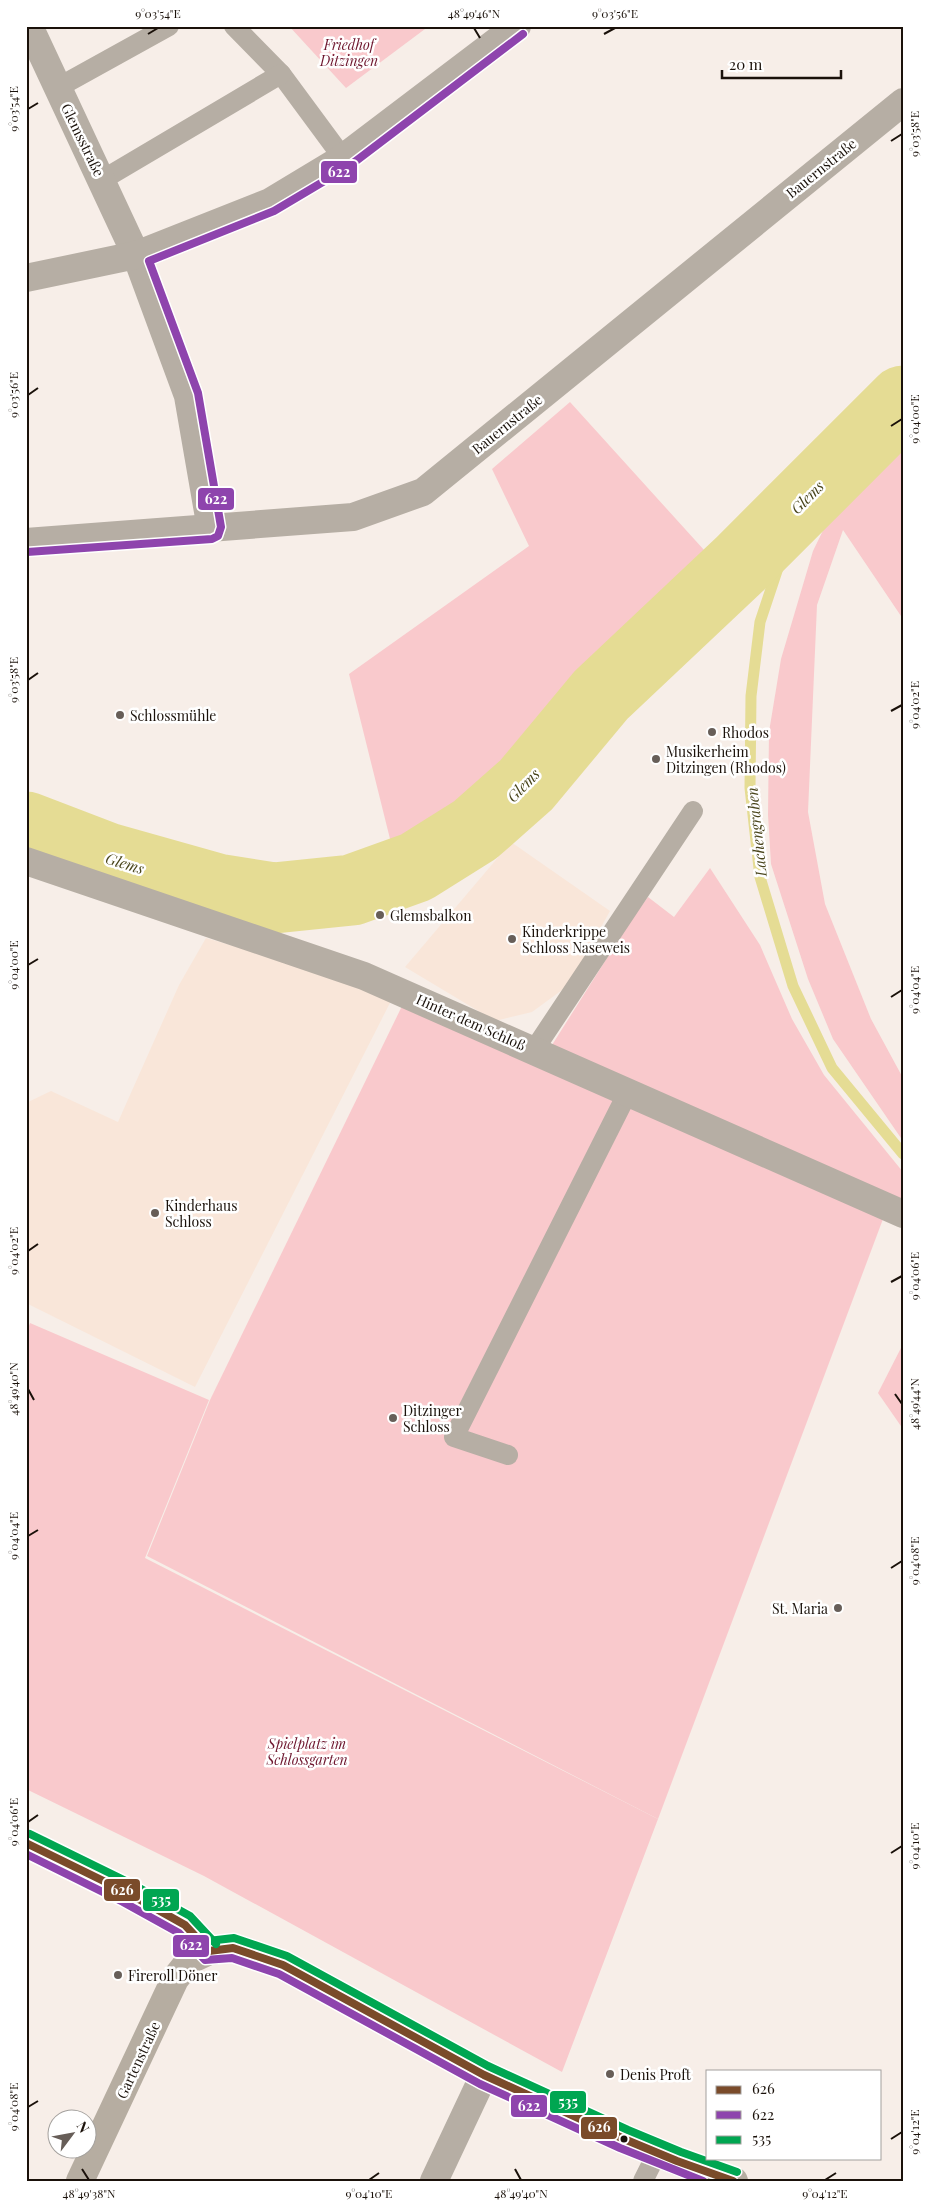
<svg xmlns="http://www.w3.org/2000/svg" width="929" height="2207" font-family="'Playfair Display',serif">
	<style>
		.built { fill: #f9e6d9 }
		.green { fill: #f9c9cc }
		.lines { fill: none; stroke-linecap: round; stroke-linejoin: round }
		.stream { stroke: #e5dc94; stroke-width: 11 }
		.river { stroke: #e5dc94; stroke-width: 71 }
		.service { stroke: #b6aea4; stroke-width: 20 }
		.minor { stroke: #b6aea4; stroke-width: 28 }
		.tertiary { stroke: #b6aea4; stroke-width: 28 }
		.secondary { stroke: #b6ada1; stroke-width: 28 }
		.bus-1-casing { stroke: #fff; stroke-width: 11 }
		.bus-2-casing { stroke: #fff; stroke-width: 11 }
		.bus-3-casing { stroke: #fff; stroke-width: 11 }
		.bus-1 { stroke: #7a4b2a; stroke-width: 8 }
		.bus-2 { stroke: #8e44ad; stroke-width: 8 }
		.bus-3 { stroke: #00a651; stroke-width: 8 }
		.ticks { fill: none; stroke: #1a110a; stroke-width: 2 }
		.poi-dot { fill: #675e58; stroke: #fff; stroke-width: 2 }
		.bus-dot { fill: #1a110a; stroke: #fff; stroke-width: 2 }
		.labels { text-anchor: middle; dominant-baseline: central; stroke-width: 5; stroke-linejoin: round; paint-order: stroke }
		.park-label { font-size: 14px; font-style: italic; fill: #6e162e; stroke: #fff }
		.street-label { font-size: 14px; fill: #1a110a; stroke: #fff }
		.poi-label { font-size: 14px; fill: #1a110a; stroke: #fff; text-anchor: start }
		.water-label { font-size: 15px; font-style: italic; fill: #49451b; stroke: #fff }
		.line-badge { stroke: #fff; stroke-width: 2 }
		.badge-label { font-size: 14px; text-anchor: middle; font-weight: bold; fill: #fff }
		.neatline { fill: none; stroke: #1a110a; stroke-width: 2 }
		.ticks-label { font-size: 12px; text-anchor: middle; fill: #1a110a }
	</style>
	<rect width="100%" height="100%" fill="#f7eee8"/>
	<!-- built -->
	<g class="built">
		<polygon points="511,842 610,911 569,985 532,1012 495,1021 405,967"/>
		<polygon points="206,938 395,993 195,1387 26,1303 26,1103 51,1091 118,1122 179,985"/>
	</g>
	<!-- green -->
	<g class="green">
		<polygon points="289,26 429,26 346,88"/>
		<polygon points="903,373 903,401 818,485 788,538 686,648 501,832 465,860 453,842 396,863 349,674 529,546 492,469 570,402 714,561 807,466"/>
		<polygon points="903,420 903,619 843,530 817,605 808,812 825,904 871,1019 903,1078 903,1141 833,1039 808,979 771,864 768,815 769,732 781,659 813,551 833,510 890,433"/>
		<polygon points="710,868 760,945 792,1019 824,1075 903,1172 903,1205 552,1045 631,920 648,897 674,917"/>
		<polygon points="403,1004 883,1219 658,1819 147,1556 210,1400"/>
		<polygon points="30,1323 209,1400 145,1558 658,1819 562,2072 204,1876 26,1789 26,1334"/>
		<polygon points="903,1344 903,1429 878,1393"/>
	</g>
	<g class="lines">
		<!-- stream -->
		<polyline class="stream" points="818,485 788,538 760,622 751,696 750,788 760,877 793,986 832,1068 903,1154"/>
		<!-- river -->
		<polyline class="river" points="26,827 107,858 217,889 274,898 352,890 416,867 475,830 526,785 601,695 741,563 903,401"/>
		<!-- service -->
		<g class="service">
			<polyline points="234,26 281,74 343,158"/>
			<polyline points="57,88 169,26"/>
			<polyline points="102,180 281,74"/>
			<polyline points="534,1050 693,811"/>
			<polyline points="508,1455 454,1437 628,1092"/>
			<polyline points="643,2181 657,2153"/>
		</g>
		<!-- minor -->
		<g class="minor">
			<polyline points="29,26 136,255 188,396 211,529"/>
			<polyline points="26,278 136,255 270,202 343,158 517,26"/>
			<polyline points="26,542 353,517 423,492 903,102"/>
			<polyline points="26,861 364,976 903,1214"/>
			<polyline points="434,2181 484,2075"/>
		</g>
		<!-- tertiary -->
		<polyline class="tertiary" points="26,1843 128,1893 185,1925 209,1951"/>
		<!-- secondary -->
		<polyline class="secondary" points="80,2181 175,1979 190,1960 209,1951 233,1948 283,1965 484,2075 624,2139 677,2161 734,2181"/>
		<!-- bus-1 casing -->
		<g class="bus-1-casing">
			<g id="bus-1">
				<polyline points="26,1843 128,1893 185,1925 209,1951"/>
				<polyline points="209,1951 233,1948 283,1965 484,2075 624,2139 677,2161 733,2181"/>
			</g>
		</g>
		<!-- bus-2 casing -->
		<g class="bus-2-casing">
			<g id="bus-2">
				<polyline points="27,552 212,539 218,536 221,527 198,393 149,261 274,211 348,167 523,34"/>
				<polyline points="26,1854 123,1902 179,1933 205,1960 232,1958 279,1974 480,2084 620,2148 703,2181"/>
			</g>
		</g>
		<!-- bus-3 casing -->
		<g class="bus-3-casing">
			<g id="bus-3">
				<polyline points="30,1834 132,1884 190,1916 216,1944"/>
				<polyline points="208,1941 234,1938 287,1956 488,2066 628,2130 681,2152 737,2172"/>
			</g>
		</g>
		<!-- bus-1 -->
		<use href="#bus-1" class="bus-1"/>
		<!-- bus-2 -->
		<use href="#bus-2" class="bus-2"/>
		<!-- bus-3 -->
		<use href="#bus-3" class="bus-3"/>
	</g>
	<!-- ticks -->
	<path class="ticks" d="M474 28 480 38M148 34 158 28M604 34 615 28M28 109 38 103M891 141 902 134M28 395 38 388M891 426 902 419M28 680 38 673M891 711 902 705M28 965 38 959M891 997 902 990M28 1251 38 1244M891 1282 902 1276M28 1389 34 1400M895 1394 902 1404M28 1536 38 1530M891 1568 902 1561M28 1822 38 1815M891 1853 902 1846M28 2107 38 2101M891 2139 902 2132M82 2169 89 2180M515 2169 521 2180M369 2180 379 2173M825 2180 836 2173"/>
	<!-- markers -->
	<g class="poi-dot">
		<circle cx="120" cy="715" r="5"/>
		<circle cx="712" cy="732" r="5"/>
		<circle cx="656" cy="759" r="5"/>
		<circle cx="380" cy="915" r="5"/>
		<circle cx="512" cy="939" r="5"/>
		<circle cx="155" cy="1213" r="5"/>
		<circle cx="393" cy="1418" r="5"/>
		<circle cx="838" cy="1608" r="5"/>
		<circle cx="118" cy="1975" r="5"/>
		<circle cx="610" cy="2074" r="5"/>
	</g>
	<circle class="bus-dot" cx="624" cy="2139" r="4.5"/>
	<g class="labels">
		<!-- park labels -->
		<g class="park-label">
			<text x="349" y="44">Friedhof<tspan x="349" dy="16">Ditzingen</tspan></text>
			<text x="307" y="1743">Spielplatz im<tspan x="307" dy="16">Schlossgarten</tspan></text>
		</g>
		<!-- street labels -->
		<g class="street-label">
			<text transform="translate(83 140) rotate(64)">Glemsstraße</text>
			<text transform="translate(821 168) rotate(-39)">Bauernstraße</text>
			<text transform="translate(507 424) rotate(-39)">Bauernstraße</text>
			<text transform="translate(471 1022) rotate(24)">Hinter dem Schloß</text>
			<text transform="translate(138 2060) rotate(-65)">Gartenstraße</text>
		</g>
		<!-- poi labels -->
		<g class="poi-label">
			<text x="130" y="715">Schlossmühle</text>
			<text x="722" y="732">Rhodos</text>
			<text x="666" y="751">Musikerheim<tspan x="666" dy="16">Ditzingen (Rhodos)</tspan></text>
			<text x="390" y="915">Glemsbalkon</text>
			<text x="522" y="931">Kinderkrippe<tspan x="522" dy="16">Schloss Naseweis</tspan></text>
			<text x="165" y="1205">Kinderhaus<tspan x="165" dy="16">Schloss</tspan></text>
			<text x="403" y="1410">Ditzinger<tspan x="403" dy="16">Schloss</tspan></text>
			<text x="828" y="1608" text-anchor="end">St. Maria</text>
			<text x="128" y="1975">Fireroll Döner</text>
			<text x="620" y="2074">Denis Proft</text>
		</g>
		<!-- water labels -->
		<g class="water-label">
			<text transform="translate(807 497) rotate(-45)">Glems</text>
			<text transform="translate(523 785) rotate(-46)">Glems</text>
			<text transform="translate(756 832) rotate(-96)">Lachengraben</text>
			<text transform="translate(125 863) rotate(17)">Glems</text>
		</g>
	</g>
	<g class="line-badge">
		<rect x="320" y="160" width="38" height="24" rx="5" fill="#8e44ad"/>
		<rect x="197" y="487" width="38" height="24" rx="5" fill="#8e44ad"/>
		<rect x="103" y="1878" width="38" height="24" rx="5" fill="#7a4b2a"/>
		<rect x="142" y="1888" width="38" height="24" rx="5" fill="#00a651"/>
		<rect x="172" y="1934" width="38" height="24" rx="5" fill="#8e44ad"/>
		<rect x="549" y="2090" width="38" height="24" rx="5" fill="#00a651"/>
		<rect x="510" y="2094" width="38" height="24" rx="5" fill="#8e44ad"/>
		<rect x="580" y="2116" width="38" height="24" rx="5" fill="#7a4b2a"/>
	</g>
	<g class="badge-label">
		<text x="339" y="177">622</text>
		<text x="216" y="504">622</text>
		<text x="122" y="1895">626</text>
		<text x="161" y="1905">535</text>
		<text x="191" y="1950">622</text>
		<text x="568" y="2107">535</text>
		<text x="529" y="2111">622</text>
		<text x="599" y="2132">626</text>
	</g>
	<!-- border -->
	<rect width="929" height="2207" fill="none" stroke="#ffffff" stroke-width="55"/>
	<!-- legend -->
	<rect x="706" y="2070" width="175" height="90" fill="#ffffff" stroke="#a3a09d"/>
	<rect x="716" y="2086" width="25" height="8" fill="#7a4b2a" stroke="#a3a09d"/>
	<text x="752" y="2094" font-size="15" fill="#1a110a">626</text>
	<rect x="716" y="2111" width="25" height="8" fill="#8e44ad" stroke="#a3a09d"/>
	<text x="752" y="2120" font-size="15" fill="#1a110a">622</text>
	<rect x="716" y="2136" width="25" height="8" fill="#00a651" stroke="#a3a09d"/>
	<text x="752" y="2144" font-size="15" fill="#1a110a">535</text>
	<!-- north arrow -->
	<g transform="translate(72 2134) rotate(58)"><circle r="24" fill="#ffffff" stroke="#a3a09d"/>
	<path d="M0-4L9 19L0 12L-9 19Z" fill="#675e58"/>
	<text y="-8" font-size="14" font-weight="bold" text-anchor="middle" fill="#1a110a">N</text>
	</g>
	<!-- scale -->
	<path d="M722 70v8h119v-8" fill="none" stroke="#1a110a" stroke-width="2.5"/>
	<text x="729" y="70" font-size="15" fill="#1a110a" stroke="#ffffff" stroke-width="4" paint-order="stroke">20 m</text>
	<rect x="28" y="28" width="874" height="2152" class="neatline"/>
	<g class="ticks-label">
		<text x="158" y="18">9°03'54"E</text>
		<text x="474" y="18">48°49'46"N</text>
		<text x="615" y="18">9°03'56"E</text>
		<text transform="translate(14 109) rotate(-90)" y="4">9°03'54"E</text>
		<text transform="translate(915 134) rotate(-90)" y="4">9°03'58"E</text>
		<text transform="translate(14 395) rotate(-90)" y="4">9°03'56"E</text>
		<text transform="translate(915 419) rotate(-90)" y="4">9°04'00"E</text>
		<text transform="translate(14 680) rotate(-90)" y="4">9°03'58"E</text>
		<text transform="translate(915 705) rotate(-90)" y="4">9°04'02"E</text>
		<text transform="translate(14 965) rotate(-90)" y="4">9°04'00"E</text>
		<text transform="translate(915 990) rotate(-90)" y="4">9°04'04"E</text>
		<text transform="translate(14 1251) rotate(-90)" y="4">9°04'02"E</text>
		<text transform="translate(915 1276) rotate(-90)" y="4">9°04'06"E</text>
		<text transform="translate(14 1389) rotate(-90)" y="4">48°49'40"N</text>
		<text transform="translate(915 1404) rotate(-90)" y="4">48°49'44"N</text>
		<text transform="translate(14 1536) rotate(-90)" y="4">9°04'04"E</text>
		<text transform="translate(915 1561) rotate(-90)" y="4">9°04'08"E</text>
		<text transform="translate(14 1822) rotate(-90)" y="4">9°04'06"E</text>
		<text transform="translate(915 1846) rotate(-90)" y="4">9°04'10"E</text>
		<text transform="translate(14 2107) rotate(-90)" y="4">9°04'08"E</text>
		<text transform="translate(915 2132) rotate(-90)" y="4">9°04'12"E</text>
		<text x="89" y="2198">48°49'38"N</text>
		<text x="369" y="2198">9°04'10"E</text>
		<text x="521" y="2198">48°49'40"N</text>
		<text x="825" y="2198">9°04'12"E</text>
	</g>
</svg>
